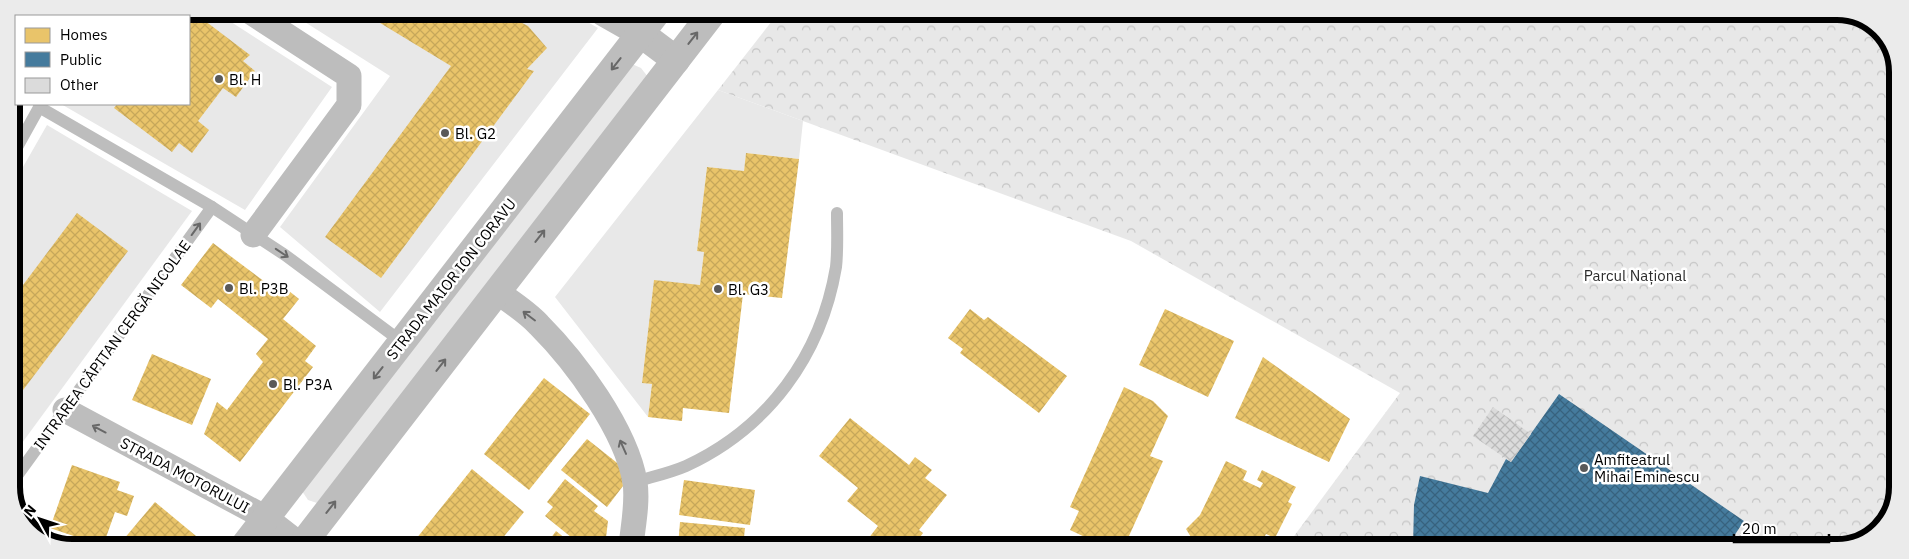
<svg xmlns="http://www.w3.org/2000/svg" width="1909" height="559" font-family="'IBM Plex Sans',sans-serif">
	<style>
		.green { fill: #e8e8e8 }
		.forest { fill: url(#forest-crowns) }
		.homes { fill: url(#homes-cross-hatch) }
		.public { fill: url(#public-cross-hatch) }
		.building { fill: url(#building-cross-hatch) }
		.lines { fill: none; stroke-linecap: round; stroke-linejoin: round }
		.service { stroke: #bdbdbd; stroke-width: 12 }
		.minor { stroke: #bdbdbd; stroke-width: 25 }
		.tertiary { stroke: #bdbdbd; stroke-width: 28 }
		.oneway { stroke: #686868 }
		.poi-dot { fill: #595959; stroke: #fff; stroke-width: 2 }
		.labels { text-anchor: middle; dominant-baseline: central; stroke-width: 5; stroke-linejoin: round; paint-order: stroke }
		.poi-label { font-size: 15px; fill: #000; stroke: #fff; text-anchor: start }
		.park-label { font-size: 15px; fill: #2c2c2c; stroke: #fff }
		.street-label { font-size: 15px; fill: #000; stroke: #fff }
		.rim { fill: none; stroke: #000; stroke-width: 6 }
	</style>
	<defs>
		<pattern id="forest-crowns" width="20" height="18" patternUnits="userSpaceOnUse" patternTransform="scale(1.25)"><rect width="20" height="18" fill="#e8e8e8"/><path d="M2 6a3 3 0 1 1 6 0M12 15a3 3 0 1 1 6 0" fill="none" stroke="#c5c5c5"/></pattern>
		<pattern id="homes-cross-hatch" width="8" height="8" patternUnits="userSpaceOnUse" patternTransform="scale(1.25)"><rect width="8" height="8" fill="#e9c46a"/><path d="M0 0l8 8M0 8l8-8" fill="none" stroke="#c6a75a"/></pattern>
		<pattern id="public-cross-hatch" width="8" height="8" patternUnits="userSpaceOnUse" patternTransform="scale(1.25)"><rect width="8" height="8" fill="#457b9d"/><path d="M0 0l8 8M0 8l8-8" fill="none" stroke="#37627e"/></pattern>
		<pattern id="building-cross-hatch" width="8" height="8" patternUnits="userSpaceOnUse" patternTransform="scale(1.25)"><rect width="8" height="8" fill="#dbdbdb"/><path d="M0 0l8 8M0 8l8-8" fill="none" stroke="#bababa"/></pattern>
	</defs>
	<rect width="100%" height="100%" fill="#fff"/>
	<!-- green -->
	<g class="green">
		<polygon points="112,11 214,11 332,87 245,210 61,104 189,104 189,16 109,16"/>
		<polygon points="289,12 570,12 598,28 380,312 280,227 390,76"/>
		<polygon points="16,60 16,104 24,104 11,126 11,72"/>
		<polygon points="632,64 641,68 648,77 317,503 308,500 302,491"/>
		<polygon points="718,90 803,121 799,159 746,153 744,171 707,167 697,251 704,252 700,285 654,281 642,383 652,384 648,417 555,297"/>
		<polygon points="47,125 192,211 11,458 11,188"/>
	</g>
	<!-- forest -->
	<polygon class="forest" points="779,12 1853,13 1885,35 1898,68 1896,503 1874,535 1837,548 1286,547 1400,393 1131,241 718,90"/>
	<!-- homes -->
	<g class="homes">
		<polygon points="165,11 173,11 180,16 161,16"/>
		<polygon points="187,11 192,11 250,55 243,61 255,71 236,97 223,88 198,121 209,130 192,153 179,143 172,152 114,108 117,104 189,104 189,16 183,16"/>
		<polygon points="362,12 501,12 528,26 547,48 527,69 534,71 381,278 325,237 451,66"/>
		<polygon points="746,153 799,159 782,298 743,294 729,413 683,408 682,421 648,417 652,384 642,383 654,280 700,285 704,252 697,251 707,167 744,171"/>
		<polygon points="77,213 128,251 11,406 11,301"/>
		<polygon points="213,243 285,297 289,291 299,299 283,319 316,346 305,361 313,367 240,462 204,434 217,402 227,410 263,362 256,354 268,339 218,299 211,308 181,285"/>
		<polygon points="970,309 984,320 988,317 1067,376 1039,413 960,353 963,349 948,338"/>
		<polygon points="1165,309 1234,341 1208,397 1139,365"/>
		<polygon points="152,354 211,379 192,425 132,400"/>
		<polygon points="1263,357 1350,419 1329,462 1235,418"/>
		<polygon points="544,378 590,414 529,490 484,454"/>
		<polygon points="1124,387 1153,401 1168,416 1150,456 1163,461 1124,547 1106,547 1070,530 1079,511 1070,507"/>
		<polygon points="850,418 909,465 915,457 932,470 925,478 947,495 919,530 923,533 913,547 879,547 868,539 878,526 847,501 858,488 819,456"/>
		<polygon points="587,439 621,466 623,486 607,507 561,470"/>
		<polygon points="1226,461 1247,471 1243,480 1260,488 1263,483 1257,480 1262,470 1296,487 1288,502 1292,504 1275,538 1266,534 1262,542 1273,547 1197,547 1186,529 1200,515"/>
		<polygon points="72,465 120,482 117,490 134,496 127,516 115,512 103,546 50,528"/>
		<polygon points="472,469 524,512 496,546 425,546 416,539"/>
		<polygon points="565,479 598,506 594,511 608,521 605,546 582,546 545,516 553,507 547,502"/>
		<polygon points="684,480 755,490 750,525 679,515"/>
		<polygon points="155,502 196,536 188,546 118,546"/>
		<polygon points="680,522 745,528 743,546 678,546"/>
		<polygon points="556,531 575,546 545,546"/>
	</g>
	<!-- public -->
	<polygon class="public" points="1559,394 1744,521 1726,548 1413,547 1414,505 1420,476 1488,493 1506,459 1511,462"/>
	<!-- building -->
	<polygon class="building" points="1493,407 1531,434 1511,462 1473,436"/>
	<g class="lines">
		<!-- service -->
		<g class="service">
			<polyline points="89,16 92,11"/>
			<polyline points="39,107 212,207 285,255 402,342"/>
			<polyline points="11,158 41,104"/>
			<path d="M635 482C651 477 670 473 686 466 768 428 821 356 836 267 838 250 837 231 837 213"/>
			<polyline points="11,484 212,207"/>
		</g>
		<!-- minor -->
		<g class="minor">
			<polyline points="249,11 349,76 349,105 253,235"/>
			<path d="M497 292C511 302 527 312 539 325 576 362 626 430 635 482 638 503 633 526 631 546"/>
			<polyline points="65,410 266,518 302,546"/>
		</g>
		<!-- tertiary -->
		<g class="tertiary">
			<polyline points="603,12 640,33 676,60"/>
			<polyline points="244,546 657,12"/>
			<polyline points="301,546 713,12"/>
		</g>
	</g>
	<!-- one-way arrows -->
	<defs><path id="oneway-shaft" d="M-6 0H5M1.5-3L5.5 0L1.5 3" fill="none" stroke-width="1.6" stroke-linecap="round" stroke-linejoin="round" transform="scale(1.25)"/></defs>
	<g class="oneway">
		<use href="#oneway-shaft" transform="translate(693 38) rotate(-52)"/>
		<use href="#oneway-shaft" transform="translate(616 64) rotate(128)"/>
		<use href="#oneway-shaft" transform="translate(196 229) rotate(-54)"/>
		<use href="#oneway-shaft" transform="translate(540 236) rotate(-52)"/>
		<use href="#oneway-shaft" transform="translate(282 253) rotate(34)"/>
		<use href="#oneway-shaft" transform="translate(529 316) rotate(-143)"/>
		<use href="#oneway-shaft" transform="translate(441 365) rotate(-52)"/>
		<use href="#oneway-shaft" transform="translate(378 373) rotate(128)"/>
		<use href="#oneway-shaft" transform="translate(99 429) rotate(-152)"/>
		<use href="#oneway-shaft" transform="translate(623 447) rotate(-114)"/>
		<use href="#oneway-shaft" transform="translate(331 507) rotate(-52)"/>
	</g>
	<!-- markers -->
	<g class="poi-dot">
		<circle cx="219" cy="79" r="5"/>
		<circle cx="445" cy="133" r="5"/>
		<circle cx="229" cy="288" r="5"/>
		<circle cx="718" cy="289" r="5"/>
		<circle cx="273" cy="384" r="5"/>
		<circle cx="1584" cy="468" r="5"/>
	</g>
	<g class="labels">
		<!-- poi labels -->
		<g class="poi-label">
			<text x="229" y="79">Bl. H</text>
			<text x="455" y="133">Bl. G2</text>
			<text x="239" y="288">Bl. P3B</text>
			<text x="728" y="289">Bl. G3</text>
			<text x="283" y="384">Bl. P3A</text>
			<text x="1594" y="459">Amfiteatrul<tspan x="1594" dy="17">Mihai Eminescu</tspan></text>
		</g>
		<!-- park labels -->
		<g class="park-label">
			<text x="1635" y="275">Parcul Național</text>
		</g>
		<!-- street labels -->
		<g class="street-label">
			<text transform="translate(451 279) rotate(-52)">STRADA MAIOR ION CORAVU</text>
			<text transform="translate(112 345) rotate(-54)">INTRAREA CĂPITAN CERGĂ NICOLAE</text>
			<text transform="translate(185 475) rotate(28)">STRADA MOTORULUI</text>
		</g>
	</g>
	<!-- crop -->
	<path d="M0 0H1909V559H0ZM72 20H1837A52 52 0 0 1 1889 72V487A52 52 0 0 1 1837 539H72A52 52 0 0 1 20 487V72A52 52 0 0 1 72 20Z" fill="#ebebeb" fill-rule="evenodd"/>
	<path class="rim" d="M72 20H1837A52 52 0 0 1 1889 72V487A52 52 0 0 1 1837 539H72A52 52 0 0 1 20 487V72A52 52 0 0 1 72 20Z"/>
	<!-- legend -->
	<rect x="15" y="15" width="175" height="90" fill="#ffffff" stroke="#999999"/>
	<rect x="25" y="28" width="25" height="15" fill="#e9c46a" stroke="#999999"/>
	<text x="60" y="40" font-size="15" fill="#000000">Homes</text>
	<rect x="25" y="52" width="25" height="15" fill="#457b9d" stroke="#999999"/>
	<text x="60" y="65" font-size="15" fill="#000000">Public</text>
	<rect x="25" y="78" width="25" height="15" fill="#dbdbdb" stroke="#999999"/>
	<text x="60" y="90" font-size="15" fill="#000000">Other</text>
	<!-- north arrow -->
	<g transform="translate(40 519) rotate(310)" stroke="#ffffff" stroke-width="4" paint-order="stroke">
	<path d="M0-4L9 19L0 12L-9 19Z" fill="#000000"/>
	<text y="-8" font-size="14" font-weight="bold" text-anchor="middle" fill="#000000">N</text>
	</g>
	<!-- scale -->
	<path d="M1734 534v8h95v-8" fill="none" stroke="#000000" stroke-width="2.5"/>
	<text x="1742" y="534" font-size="15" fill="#000000" stroke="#ffffff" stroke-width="4" paint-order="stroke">20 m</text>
</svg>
